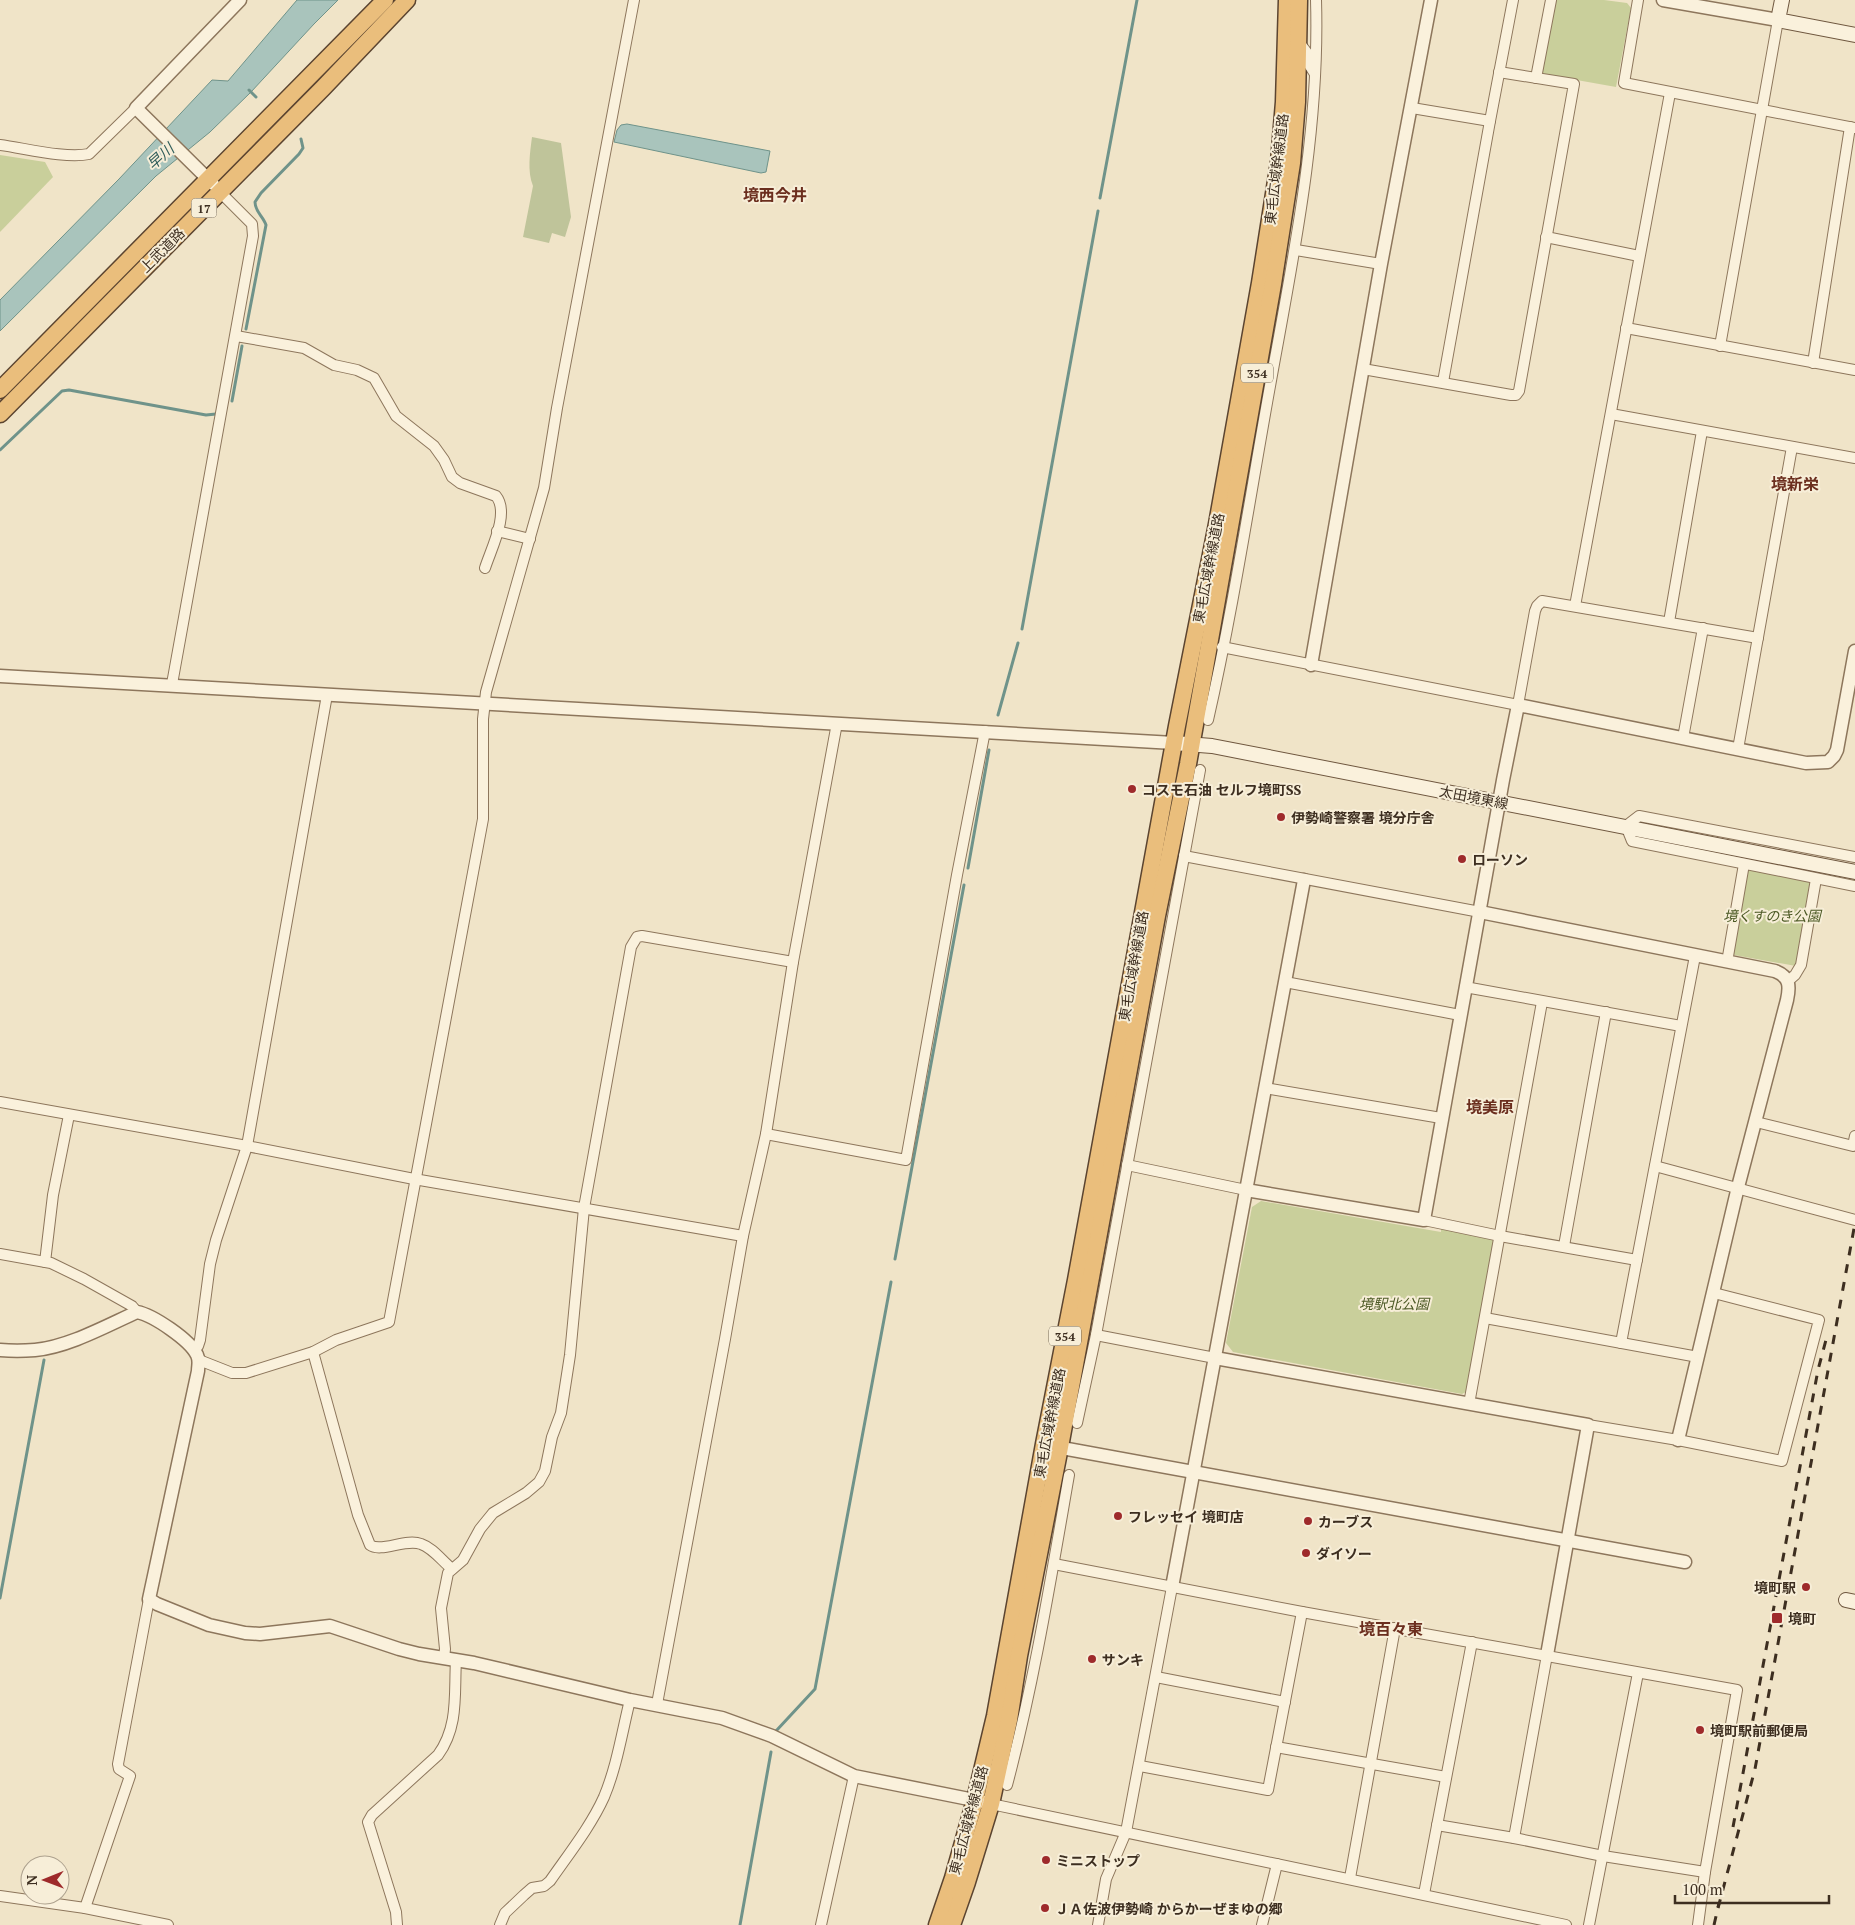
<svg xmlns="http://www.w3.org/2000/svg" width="1855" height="1925" font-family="'PT Serif','Noto Sans JP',serif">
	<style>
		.green { fill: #c9cf9b }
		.cemetery { fill: #bfc49a }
		.water { fill: #a9c4bc; stroke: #6f938a }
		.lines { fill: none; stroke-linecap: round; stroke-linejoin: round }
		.stream { stroke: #6f938a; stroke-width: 3 }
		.minor-casing { stroke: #8d765c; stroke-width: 12 }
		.tertiary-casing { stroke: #8d765c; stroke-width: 15 }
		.secondary-casing { stroke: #6f573f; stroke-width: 16 }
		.trunk-casing { stroke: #5b4430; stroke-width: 19 }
		.minor { stroke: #faf1dc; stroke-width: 10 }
		.tertiary { stroke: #faf1dc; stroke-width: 12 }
		.secondary { stroke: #faf1dc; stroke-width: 14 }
		.trunk { stroke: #eabe7c; stroke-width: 16 }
		.rail { stroke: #3d2e20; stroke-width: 3; stroke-dasharray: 9 9; stroke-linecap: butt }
		.poi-dot { fill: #9e2a2b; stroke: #f7eed8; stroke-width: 2 }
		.labels { text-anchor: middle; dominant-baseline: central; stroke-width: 4; stroke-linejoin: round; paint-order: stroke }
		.shield { fill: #f7eed8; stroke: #756857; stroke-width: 1 }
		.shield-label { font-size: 12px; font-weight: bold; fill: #3d2e20 }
		.street-label { font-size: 14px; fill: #3d2e20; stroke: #f7eed8 }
		.poi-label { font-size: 14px; font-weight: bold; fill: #3d2e20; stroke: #f7eed8; text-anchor: start }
		.park-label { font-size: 14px; font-style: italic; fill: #4d5a26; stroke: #f7eed8 }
		.water-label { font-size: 15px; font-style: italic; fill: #2f5d5a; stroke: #f7eed8 }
		.quarter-label { font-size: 16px; font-weight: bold; fill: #6b2e1e; stroke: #f7eed8 }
	</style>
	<rect width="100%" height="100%" fill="#f0e4c8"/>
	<!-- green -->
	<g class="green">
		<polygon points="1555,0 1604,0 1627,3 1631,8 1616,87 1543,74 1541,71"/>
		<polygon points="0,155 45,162 53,177 0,232"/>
		<polygon points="1750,868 1811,880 1796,966 1734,955 1732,950 1746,872"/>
		<polygon points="1261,1201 1441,1232 1441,1228 1491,1237 1493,1241 1466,1392 1462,1394 1233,1352 1226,1343 1252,1207"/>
	</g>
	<!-- cemetery -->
	<path class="cemetery" d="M532 137 561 143 571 217 565 237 552 233 549 243 523 237 533 186C527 171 530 153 532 137Z"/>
	<!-- water -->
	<g class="water">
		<polygon points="297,0 338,0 314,24 251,92 210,132 156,176 0,331 0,300 119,179 212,80 228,81"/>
		<polygon points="627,124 770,151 766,172 761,173 614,142 617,130 621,125"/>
	</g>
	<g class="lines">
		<!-- stream -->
		<g class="stream">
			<polyline points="249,90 256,97"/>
			<polyline points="1100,198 1137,0"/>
			<path d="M246 329 266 225C263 216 255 212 255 202L261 193 299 154 303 148 301 139"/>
			<polyline points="232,401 242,346"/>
			<polyline points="0,450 62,391 69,390 206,415 216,414"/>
			<polyline points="1022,629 1098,211"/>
			<polyline points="998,715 1018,643"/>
			<polyline points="968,868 989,750"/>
			<polyline points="895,1259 964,885"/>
			<polyline points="0,1598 44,1360"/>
			<polyline points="776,1731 815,1689 891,1282"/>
			<polyline points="740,1925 771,1752"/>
		</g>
		<!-- minor casing -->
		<g class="minor-casing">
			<g id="minor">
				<polyline points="1638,0 1624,83 1855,128"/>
				<polyline points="1299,42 1308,54 1308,63 1315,74"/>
				<polyline points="1536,78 1551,0"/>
				<polyline points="1412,108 1490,121"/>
				<path d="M0 145C24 148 66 159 89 154L136 108"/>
				<polyline points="1546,237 1639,256"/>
				<polyline points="1296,250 1381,264"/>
				<polyline points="1626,328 1855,370"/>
				<path d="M236 336 304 348 334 365 357 370 374 378 396 416 434 446 444 460 452 477 460 483 496 496C510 513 491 549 485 568"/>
				<polyline points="1720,346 1778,20"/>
				<polyline points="1813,363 1850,127"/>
				<polyline points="1363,369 1511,395 1516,395 1519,391 1574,84 1499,72"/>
				<polyline points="1443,382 1490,121 1513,0"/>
				<polyline points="1611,414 1855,458"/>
				<polyline points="497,531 530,539"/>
				<polyline points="1575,606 1670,93"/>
				<polyline points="1669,622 1702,431"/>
				<polyline points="1222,647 1518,705 1535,611 1537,606 1542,601 1758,638"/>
				<polyline points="172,684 253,236 252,224 220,192"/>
				<path d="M1208 720C1233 610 1250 497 1270 386 1293 258 1320 131 1316 0"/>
				<polyline points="1683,738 1703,628"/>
				<polyline points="1738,749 1792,447"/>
				<polyline points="1184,856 1480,912"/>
				<polyline points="1855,857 1639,816 1626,826 1632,841 1855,886"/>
				<polyline points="1727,962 1744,864"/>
				<polyline points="1788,981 1795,975 1801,965 1816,879"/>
				<polyline points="1285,982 1460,1015"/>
				<polyline points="1465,987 1681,1026"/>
				<polyline points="1265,1088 1441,1118"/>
				<polyline points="0,1102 247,1146 414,1179 743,1236"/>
				<polyline points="1756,1122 1853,1146 1855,1136"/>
				<polyline points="766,1134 906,1160 957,875 985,731"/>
				<polyline points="1127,1165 1246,1190"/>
				<polyline points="1655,1166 1855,1220"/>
				<polyline points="1424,1220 1500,1236 1637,1260"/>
				<polyline points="1564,1246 1606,1012"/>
				<polyline points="0,1254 51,1263 84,1279 132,1306 137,1312"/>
				<polyline points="45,1262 53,1195 69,1115"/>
				<polyline points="1485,1318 1698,1357"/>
				<polyline points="1096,1335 1215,1358"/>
				<polyline points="1621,1343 1695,956"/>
				<polyline points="194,1350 198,1346 200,1340 210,1264 216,1240 247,1146 327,695"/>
				<path d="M313 1352 358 1515 370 1545C381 1553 406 1538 421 1544 433 1548 442 1561 452 1569"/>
				<polyline points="199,1360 232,1373 246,1373 313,1352 336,1340 389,1322 483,819 483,719 486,692 544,488 557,408 634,0"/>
				<polyline points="1469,1404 1542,1002"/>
				<polyline points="1077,1423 1096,1335 1200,770"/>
				<polyline points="1588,1425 1678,1440 1782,1461 1819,1320 1714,1293"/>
				<polyline points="1054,1564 1302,1612 1737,1690 1705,1872 1698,1925"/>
				<polyline points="444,1658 445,1649 441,1608 448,1573 463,1560 480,1529 493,1513 526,1493 539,1482 545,1471 552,1437 561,1413 570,1355 584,1208 631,947 637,937 642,936 793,962"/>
				<polyline points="1156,1677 1285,1702"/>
				<polyline points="657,1704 725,1339 743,1236 766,1134 793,962 837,723"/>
				<polyline points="1276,1747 1446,1777"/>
				<polyline points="1140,1766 1268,1790 1302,1612"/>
				<path d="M1007 1785C1034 1683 1051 1578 1069 1475"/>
				<polyline points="991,1804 1566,1925"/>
				<polyline points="1437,1825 1514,1838 1603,1856 1705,1872"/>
				<polyline points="1514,1838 1547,1655"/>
				<polyline points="1350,1878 1395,1628"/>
				<polyline points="1424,1894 1472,1642"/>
				<polyline points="0,1896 85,1908 168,1925"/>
				<polyline points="85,1908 130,1776 119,1769 118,1764 149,1599"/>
				<path d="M397 1925 396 1912 368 1822 372 1815 438 1755C459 1726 454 1694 456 1660"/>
				<path d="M500 1925 505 1913 524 1895 532 1888 544 1886 550 1881C568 1855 591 1826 604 1797 617 1766 622 1732 630 1700"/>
				<polyline points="821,1925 854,1776"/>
				<polyline points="1098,1925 1106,1879 1126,1832 1172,1587"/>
				<polyline points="1262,1925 1277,1864"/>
				<polyline points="1589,1925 1638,1673"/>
			</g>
		</g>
		<!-- tertiary casing -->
		<g class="tertiary-casing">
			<g id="tertiary">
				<polyline points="1663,0 1778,20"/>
				<polyline points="213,184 136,108 240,0"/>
				<polyline points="1311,665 1381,264 1431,0"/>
				<polyline points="0,676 1174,743"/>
				<path d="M1480 912 1775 971C1790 977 1790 986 1787 1000L1738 1187 1678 1440"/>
				<polyline points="1246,1190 1424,1220 1503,780 1518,705 1806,763 1828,762 1834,756 1837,750 1855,651"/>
				<path d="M0 1350C11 1351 23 1351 35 1350 68 1347 106 1326 137 1312 153 1315 190 1340 197 1355 200 1361 198 1365 198 1371L149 1599 157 1604 209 1625 245 1633 260 1634 330 1626 399 1649 419 1654 474 1663 630 1700 722 1718 772 1736 854 1776 984 1802"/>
				<polyline points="1215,1358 1588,1425 1547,1655"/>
				<polyline points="1051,1446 1685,1562"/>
				<polyline points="1172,1587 1304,880"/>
			</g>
		</g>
		<!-- secondary casing -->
		<g class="secondary-casing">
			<g id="secondary">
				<polyline points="1782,0 1778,20 1855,35"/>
				<polyline points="1174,743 1212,746 1855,872"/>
				<polyline points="1846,1600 1855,1602"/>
			</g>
		</g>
		<!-- trunk casing -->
		<g class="trunk-casing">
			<g id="trunk">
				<polyline points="0,390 385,0"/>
				<polyline points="0,414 323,88 407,0"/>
				<polyline points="937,1925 953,1878 975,1800 995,1716 1044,1444 1076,1280 1177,726 1217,524 1260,283 1279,162 1284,102 1287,0"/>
				<polyline points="952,1925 967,1882 991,1804 1009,1720 1019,1656 1060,1447 1157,916 1188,764 1273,284 1292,163 1297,102 1299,0"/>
			</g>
		</g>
		<!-- minor -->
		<use href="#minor" class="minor"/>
		<!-- tertiary -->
		<use href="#tertiary" class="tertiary"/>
		<!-- secondary -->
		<use href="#secondary" class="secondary"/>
		<!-- trunk -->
		<use href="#trunk" class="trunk"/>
		<!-- rail -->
		<g class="rail">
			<polyline points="1733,1827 1818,1370 1827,1336"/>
			<polyline points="1718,1908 1755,1769 1855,1223"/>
			<polyline points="1714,1925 1719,1903"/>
		</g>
	</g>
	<!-- markers -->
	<g class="poi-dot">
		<circle cx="1132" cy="789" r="5"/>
		<circle cx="1281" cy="817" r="5"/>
		<circle cx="1462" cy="859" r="5"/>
		<circle cx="1118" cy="1516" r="5"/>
		<circle cx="1308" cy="1521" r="5"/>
		<circle cx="1306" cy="1553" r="5"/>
		<circle cx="1806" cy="1587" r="5"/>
		<rect x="1771" y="1612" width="12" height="12" rx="2.5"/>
		<circle cx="1092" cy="1659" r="5"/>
		<circle cx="1700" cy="1730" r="5"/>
		<circle cx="1046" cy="1860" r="5"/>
		<circle cx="1045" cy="1908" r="5"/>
	</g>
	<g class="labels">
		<!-- shield labels -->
		<g class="shield">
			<rect x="191.5" y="198.5" width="25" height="19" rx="4"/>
			<rect x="1241" y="363.5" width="32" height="19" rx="4"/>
			<rect x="1049" y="1326.5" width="32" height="19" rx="4"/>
		</g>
		<g class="shield-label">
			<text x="204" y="208">17</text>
			<text x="1257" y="373">354</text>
			<text x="1065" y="1336">354</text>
		</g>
		<!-- street labels -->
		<g class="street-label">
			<text transform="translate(1276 169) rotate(-83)">東毛広域幹線道路</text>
			<text transform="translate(162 250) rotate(-45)">上武道路</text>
			<text transform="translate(1208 568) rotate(-79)">東毛広域幹線道路</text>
			<text transform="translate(1474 797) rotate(11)">太田境東線</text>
			<text transform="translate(1133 966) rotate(-80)">東毛広域幹線道路</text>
			<text transform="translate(1049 1423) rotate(-79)">東毛広域幹線道路</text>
			<text transform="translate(968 1820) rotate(-75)">東毛広域幹線道路</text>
		</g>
		<!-- poi labels -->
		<g class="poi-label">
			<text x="1142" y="789">コスモ石油 セルフ境町SS</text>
			<text x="1291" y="817">伊勢崎警察署 境分庁舎</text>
			<text x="1472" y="859">ローソン</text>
			<text x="1128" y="1516">フレッセイ 境町店</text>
			<text x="1318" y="1521">カーブス</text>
			<text x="1316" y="1553">ダイソー</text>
			<text x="1796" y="1587" text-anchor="end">境町駅</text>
			<text x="1788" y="1618">境町</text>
			<text x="1102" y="1659">サンキ</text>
			<text x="1710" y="1730">境町駅前郵便局</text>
			<text x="1056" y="1860">ミニストップ</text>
			<text x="1055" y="1908">ＪＡ佐波伊勢崎 からかーぜまゆの郷</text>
		</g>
		<!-- park labels -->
		<g class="park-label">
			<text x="1772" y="915">境くすのき公園</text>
			<text x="1394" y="1303">境駅北公園</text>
		</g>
		<!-- water labels -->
		<g class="water-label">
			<text transform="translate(160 156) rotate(-42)">早川</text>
		</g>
		<!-- quarter labels -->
		<g class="quarter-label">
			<text x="775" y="195">境西今井</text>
			<text x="1795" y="484">境新栄</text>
			<text x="1490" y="1107">境美原</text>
			<text x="1391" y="1629">境百々東</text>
		</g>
	</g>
	<!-- north arrow -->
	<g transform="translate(45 1880) rotate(269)"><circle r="24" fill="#f7eed8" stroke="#ada18e"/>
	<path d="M0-4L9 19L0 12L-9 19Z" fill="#9e2a2b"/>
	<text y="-8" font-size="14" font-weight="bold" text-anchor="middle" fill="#3d2e20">N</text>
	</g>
	<!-- scale -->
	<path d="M1675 1895v8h154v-8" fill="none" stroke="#3d2e20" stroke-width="2.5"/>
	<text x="1682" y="1895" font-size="15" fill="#3d2e20" stroke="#f7eed8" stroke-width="4" paint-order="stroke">100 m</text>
</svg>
